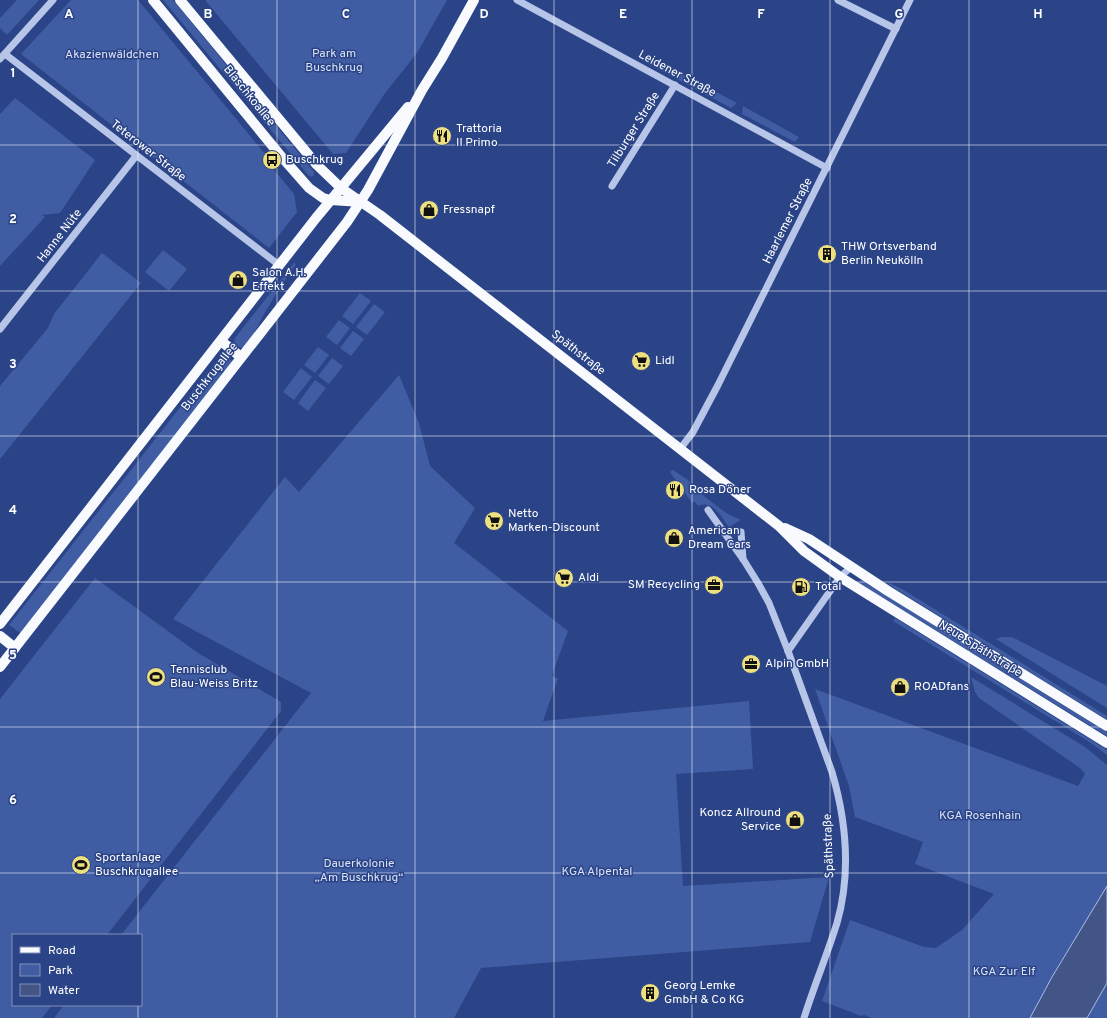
<svg xmlns="http://www.w3.org/2000/svg" width="1107" height="1018" font-family="Overpass,sans-serif">
	<style>
		.green { fill: #405da3 }
		.water { fill: #425586; stroke: #acbee8 }
		.lines { fill: none; stroke-linecap: round; stroke-linejoin: round }
		.minor { stroke: #b7c5e8; stroke-width: 7 }
		.major { stroke: #f8fafe; stroke-width: 10 }
		.grid { fill: none; stroke: #fff; stroke-width: 1; stroke-opacity: 0.55 }
		.labels { text-anchor: middle; dominant-baseline: central; stroke-width: 3; stroke-linejoin: round; paint-order: stroke }
		.park-label { font-size: 12px; fill: #dae2f6; stroke: #2b4487 }
		.street-label { font-size: 12px; fill: #fff; stroke: #2b4487 }
		.poi-label { font-size: 12px; fill: #fff; stroke: #2b4487; text-anchor: start }
		.grid-label { font-size: 13px; text-anchor: middle; font-weight: bold; fill: #fff; stroke: #2b4487; stroke-width: 3; stroke-linejoin: round; paint-order: stroke }
	</style>
	<rect width="100%" height="100%" fill="#2b4487"/>
	<!-- green -->
	<g class="green">
		<polygon points="17,0 39,0 7,35 0,28 0,18"/>
		<polygon points="71,0 138,0 265,154 265,159 294,194 297,212 269,248 21,54"/>
		<polygon points="163,0 173,0 314,172 314,175 312,177 309,176"/>
		<polygon points="205,0 447,0 417,53 385,93 346,153 333,154"/>
		<polygon points="651,57 733,101 737,103 731,108 647,63"/>
		<polygon points="15,98 95,160 60,213 42,215 45,217 0,266 0,114"/>
		<polygon points="743,106 799,137 795,142 742,114"/>
		<polygon points="163,250 187,269 169,291 145,272"/>
		<polygon points="102,253 141,283 0,459 0,386 48,328 54,314"/>
		<path d="M294 263 296 264C286 279 276 293 267 309 260 320 253 341 242 348L238 347 234 344 235 338Z"/>
		<polygon points="360,293 371,301 353,324 342,316"/>
		<polygon points="374,304 385,312 367,335 356,327"/>
		<polygon points="339,320 350,328 337,345 326,337"/>
		<polygon points="353,331 364,339 351,356 340,348"/>
		<polygon points="318,347 329,355 315,373 304,365"/>
		<polygon points="223,353 232,361 232,364 20,633 9,625"/>
		<polygon points="332,358 343,366 329,384 318,376"/>
		<polygon points="301,368 312,377 294,400 283,392"/>
		<polygon points="399,375 419,423 430,466 475,508 454,543 568,631 552,675 554,678 558,678 543,721 749,701 753,769 676,774 683,886 829,877 810,942 481,968 454,1018 54,1018 64,1005 141,1005 141,935 121,935 311,693 173,619 285,477 299,492"/>
		<polygon points="315,380 326,388 308,411 298,403"/>
		<path d="M673 470 688 480 699 492 726 513 741 520 729 527C721 517 713 499 698 506L695 502 692 503 670 472Z"/>
		<polygon points="95,578 198,653 281,702 281,711 107,935 13,935 13,1005 52,1005 42,1018 0,1018 0,699"/>
		<polygon points="861,580 1107,732 1107,736 860,584 859,582"/>
		<polygon points="889,583 902,589 1107,716 1107,720 888,584"/>
		<polygon points="895,618 1096,743 1107,750 1107,755 1091,743 893,621"/>
		<polygon points="1001,637 1011,637 1016,639 1107,686 1107,708 996,639"/>
		<polygon points="971,677 1085,747 1107,765 1107,886 1052,977 1030,1018 872,1018 864,1015 861,1016 822,1001 850,920 924,947 936,948 962,930 994,894 915,864 923,842 855,817 849,786 815,689 1078,786 1085,774 1080,768 979,698 975,692"/>
		<polygon points="1107,983 1107,1018 1087,1018"/>
	</g>
	<!-- water -->
	<polygon class="water" points="1107,886 1107,983 1087,1018 1030,1018 1052,977"/>
	<g class="lines">
		<!-- minor -->
		<g class="minor">
			<polyline points="517,0 827,168"/>
			<polyline points="838,0 896,29"/>
			<polyline points="5,54 279,265"/>
			<polyline points="0,59 53,0"/>
			<polyline points="612,186 675,85"/>
			<polyline points="0,329 136,156"/>
			<polyline points="680,449 693,432 718,385 910,0"/>
			<path d="M708 510 743 559 758 583 769 603 788 651 832 772C846 820 851 874 837 923 827 955 814 986 804 1018"/>
			<polyline points="741,532 743,559"/>
			<polyline points="788,651 840,577 851,567"/>
		</g>
		<!-- major -->
		<g class="major">
			<polyline points="153,0 280,155 309,188 323,198 331,200 361,202"/>
			<polyline points="180,0 317,165 341,188 380,215 779,526 804,551 840,577 1107,743"/>
			<polyline points="221,341 241,357"/>
			<polyline points="785,528 809,539 888,591 1107,726"/>
			<polyline points="0,624 316,218 408,107"/>
			<polyline points="0,636 15,648"/>
			<polyline points="0,667 347,222 368,190 422,90 442,58 474,0"/>
		</g>
	</g>
	<!-- grid -->
	<path class="grid" d="M138 0V935M277 0V1018M415 0V1018M554 0V1018M692 0V1018M830 0V1018M969 0V1018M0 145H1107M0 291H1107M0 436H1107M0 582H1107M0 727H1107M0 873H1107M138 1005V1018"/>
	<!-- icons -->
	<defs>
		<g id="restaurant-disc" transform="scale(1)"><circle r="9.5" fill="#eee07f" stroke="#2b4487"/><path d="M-5-6h1v4h1v-4h1v4h1v-4h1v5L-1.5 .5V6h-2V.5L-5-1ZM5-6V6H3V1.5H1.5Q1.5-4 5-6Z" fill="#111"/></g>
		<g id="bus-disc" transform="scale(1)"><circle r="9.5" fill="#eee07f" stroke="#2b4487"/><path d="M-5-6H5V4H4V6H2V4H-2V6H-4V4H-5ZM-3.5-4V0h7V-4ZM-3.5 1.2v1.5H-2V1.2ZM2 1.2v1.5H3.5V1.2Z" fill="#111"/></g>
		<g id="shop-disc" transform="scale(1)"><circle r="9.5" fill="#eee07f" stroke="#2b4487"/><path d="M-5-2.5h2.3a2.7 3.5 0 0 1 5.4 0H5L5.5 6h-11ZM-1.5-2.5h3a1.5 2.3 0 0 0-3 0Z" fill="#111"/></g>
		<g id="building-disc" transform="scale(1)"><circle r="9.5" fill="#eee07f" stroke="#2b4487"/><path d="M-4-6H4V6H1V3H-1V6H-4ZM-2.5-4.3h1.7v1.8h-1.7ZM.8-4.3h1.7v1.8H.8ZM-2.5-1h1.7V.8h-1.7ZM.8-1h1.7V.8H.8Z" fill="#111"/></g>
		<g id="supermarket-disc" transform="scale(1)"><circle r="9.5" fill="#eee07f" stroke="#2b4487"/><path d="M-6-5.5h2.5l.6 2H6L4.5 2H-2.5L-4.4-4H-6ZM-1.5 3.2a1.3 1.3 0 1 0 .1 0ZM3 3.2a1.3 1.3 0 1 0 .1 0Z" fill="#111"/></g>
		<g id="office-disc" transform="scale(1)"><circle r="9.5" fill="#eee07f" stroke="#2b4487"/><path d="M-6-3h4V-5.5h4V-3h4V5H-6ZM-1-4.5V-3h2v-1.5ZM-6 0V1H6V0Z" fill="#111"/></g>
		<g id="fuel-disc" transform="scale(1)"><circle r="9.5" fill="#eee07f" stroke="#2b4487"/><path d="M-5.5-6h7V0h2V4h1.3V-2.5L3-4.5l.8-.8L6-3V5H2.5V1h-1V6h-7ZM-4.2-4.7v3.2H.2V-4.7Z" fill="#111"/></g>
		<g id="stadium-disc" transform="scale(1)"><circle r="9.5" fill="#eee07f" stroke="#2b4487"/><path d="M0-5a6.5 5 0 1 0 0 10a6.5 5 0 1 0 0-10ZM-3.5-1.8h7v3.6h-7Z" fill="#111"/></g>
	</defs>
	<g fill-rule="evenodd">
		<use href="#restaurant-disc" x="442" y="136"/>
		<use href="#bus-disc" x="272" y="160"/>
		<use href="#shop-disc" x="429" y="210"/>
		<use href="#building-disc" x="827" y="254"/>
		<use href="#shop-disc" x="238" y="280"/>
		<use href="#supermarket-disc" x="641" y="361"/>
		<use href="#restaurant-disc" x="675" y="490"/>
		<use href="#supermarket-disc" x="494" y="521"/>
		<use href="#shop-disc" x="674" y="538"/>
		<use href="#supermarket-disc" x="564" y="578"/>
		<use href="#office-disc" x="714" y="585"/>
		<use href="#fuel-disc" x="801" y="587"/>
		<use href="#office-disc" x="751" y="664"/>
		<use href="#stadium-disc" x="156" y="677"/>
		<use href="#shop-disc" x="900" y="687"/>
		<use href="#shop-disc" x="795" y="820"/>
		<use href="#stadium-disc" x="81" y="865"/>
		<use href="#building-disc" x="650" y="993"/>
	</g>
	<g class="labels">
		<!-- park labels -->
		<g class="park-label">
			<text x="334" y="54">Park am<tspan x="334" dy="14">Buschkrug</tspan></text>
			<text x="112" y="55">Akazienwäldchen</text>
			<text x="980" y="816">KGA Rosenhain</text>
			<text x="359" y="864">Dauerkolonie<tspan x="359" dy="14">„Am Buschkrug“</tspan></text>
			<text x="597" y="872">KGA Alpental</text>
			<text x="1004" y="972">KGA Zur Elf</text>
		</g>
		<!-- street labels -->
		<g class="street-label">
			<text transform="translate(677 74) rotate(28)">Leidener Straße</text>
			<text transform="translate(249 96) rotate(51)">Blaschkoallee</text>
			<text transform="translate(634 130) rotate(-58)">Tilburger Straße</text>
			<text transform="translate(148 151) rotate(38)">Teterower Straße</text>
			<text transform="translate(788 221) rotate(-63)">Haarlemer Straße</text>
			<text transform="translate(60 236) rotate(-52)">Hanne Nüte</text>
			<text transform="translate(578 353) rotate(38)">Späthstraße</text>
			<text transform="translate(210 377) rotate(-52)">Buschkrugallee</text>
			<text transform="translate(980 649) rotate(32)">Neue Späthstraße</text>
			<text transform="translate(829 846) rotate(-92)">Späthstraße</text>
		</g>
		<!-- poi labels -->
		<g class="poi-label">
			<text x="456" y="129">Trattoria<tspan x="456" dy="14">Il Primo</tspan></text>
			<text x="286" y="160">Buschkrug</text>
			<text x="443" y="210">Fressnapf</text>
			<text x="841" y="247">THW Ortsverband<tspan x="841" dy="14">Berlin Neukölln</tspan></text>
			<text x="252" y="273">Salon A.H.<tspan x="252" dy="14">Effekt</tspan></text>
			<text x="655" y="361">Lidl</text>
			<text x="689" y="490">Rosa Döner</text>
			<text x="508" y="514">Netto<tspan x="508" dy="14">Marken-Discount</tspan></text>
			<text x="688" y="531">American<tspan x="688" dy="14">Dream Cars</tspan></text>
			<text x="578" y="578">Aldi</text>
			<text x="700" y="585" text-anchor="end">SM Recycling</text>
			<text x="815" y="587">Total</text>
			<text x="765" y="664">Alpin GmbH</text>
			<text x="170" y="670">Tennisclub<tspan x="170" dy="14">Blau-Weiss Britz</tspan></text>
			<text x="914" y="687">ROADfans</text>
			<text x="781" y="813" text-anchor="end">Koncz Allround<tspan x="781" dy="14">Service</tspan></text>
			<text x="95" y="858">Sportanlage<tspan x="95" dy="14">Buschkrugallee</tspan></text>
			<text x="664" y="986">Georg Lemke<tspan x="664" dy="14">GmbH &amp; Co KG</tspan></text>
		</g>
	</g>
	<g class="grid-label">
		<text x="69" y="18">A</text>
		<text x="208" y="18">B</text>
		<text x="346" y="18">C</text>
		<text x="484" y="18">D</text>
		<text x="623" y="18">E</text>
		<text x="761" y="18">F</text>
		<text x="899" y="18">G</text>
		<text x="1038" y="18">H</text>
		<text x="13" y="77">1</text>
		<text x="13" y="223">2</text>
		<text x="13" y="368">3</text>
		<text x="13" y="514">4</text>
		<text x="13" y="659">5</text>
		<text x="13" y="804">6</text>
	</g>
	<!-- legend -->
	<rect x="12" y="934" width="130" height="72" fill="#2b4487" stroke="#808fb7"/>
	<rect x="20" y="947" width="20" height="6" fill="#f8fafe" stroke="#808fb7"/>
	<text x="48" y="954" font-size="12" fill="#ffffff">Road</text>
	<rect x="20" y="964" width="20" height="12" fill="#405da3" stroke="#808fb7"/>
	<text x="48" y="974" font-size="12" fill="#ffffff">Park</text>
	<rect x="20" y="984" width="20" height="12" fill="#425586" stroke="#808fb7"/>
	<text x="48" y="994" font-size="12" fill="#ffffff">Water</text>
</svg>
